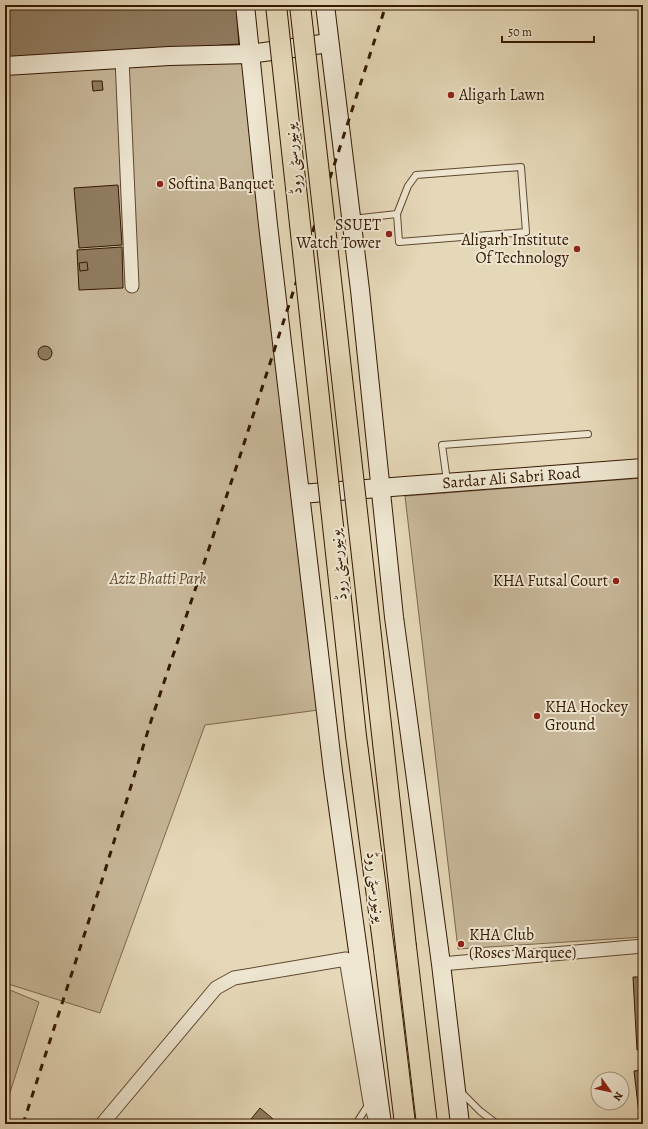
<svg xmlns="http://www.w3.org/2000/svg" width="648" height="1129" font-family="Alegreya,Amiri,serif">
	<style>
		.green { fill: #c7b799; stroke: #7e684e }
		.building { fill: #907c61; stroke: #341802 }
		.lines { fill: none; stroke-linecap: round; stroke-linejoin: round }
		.lane-casing { stroke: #604830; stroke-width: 8 }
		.street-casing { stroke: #604830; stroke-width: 15 }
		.secondary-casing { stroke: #341802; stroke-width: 20 }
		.primary-casing { stroke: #341802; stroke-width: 22 }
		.lane { stroke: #eee6d1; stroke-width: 6 }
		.street { stroke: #eee6d1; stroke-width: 13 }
		.secondary { stroke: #eee6d1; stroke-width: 18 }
		.primary { stroke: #e5d8b8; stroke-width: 20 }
		.rail { stroke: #341802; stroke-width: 3; stroke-dasharray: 7 7; stroke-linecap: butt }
		.primary-bridge-casing { stroke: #341802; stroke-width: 22; stroke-linecap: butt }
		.primary-bridge { stroke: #e5d8b8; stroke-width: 20 }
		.poi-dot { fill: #8f2418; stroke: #eee6d1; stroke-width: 1.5 }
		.labels { text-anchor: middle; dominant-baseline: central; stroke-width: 4; stroke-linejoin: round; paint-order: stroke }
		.poi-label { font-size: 16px; fill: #341802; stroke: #eee6d1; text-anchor: start }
		.street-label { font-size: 16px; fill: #341802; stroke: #eee6d1 }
		.park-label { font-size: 16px; font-style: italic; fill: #60482f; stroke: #eee6d1 }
	</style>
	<rect width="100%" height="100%" fill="#e5d8b8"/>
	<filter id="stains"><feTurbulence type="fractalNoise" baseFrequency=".005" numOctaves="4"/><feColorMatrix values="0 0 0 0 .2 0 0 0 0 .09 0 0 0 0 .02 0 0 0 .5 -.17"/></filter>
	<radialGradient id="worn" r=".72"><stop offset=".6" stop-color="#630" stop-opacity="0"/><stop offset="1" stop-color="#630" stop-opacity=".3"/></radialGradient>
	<!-- green -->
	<g class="green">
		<polygon points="249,53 326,709 205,725 100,1013 5,983 5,68"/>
		<polygon points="643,478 643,937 458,949 405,496"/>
		<polygon points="5,988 39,1002 5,1108"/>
	</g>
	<!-- building -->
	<g class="building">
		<polygon points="5,5 236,5 239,44 7,59"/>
		<polygon points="92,81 102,81 103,90 93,91"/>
		<polygon points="118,185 122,245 79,248 74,188"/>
		<polygon points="122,247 123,288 79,290 77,250"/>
		<polygon points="87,262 88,270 80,271 79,263"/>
		<circle cx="45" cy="353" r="7"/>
		<polygon points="633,977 643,977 643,1050 637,1050"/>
		<polygon points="643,1070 643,1114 639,1114 634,1071"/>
		<polygon points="260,1108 279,1124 247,1124"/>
	</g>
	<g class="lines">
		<!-- lane casing -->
		<g class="lane-casing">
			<g id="lane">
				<polyline points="352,219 397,214 408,186 416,175 521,167 526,232 399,242 397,214"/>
				<polyline points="447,481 442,445 588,434"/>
				<polyline points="461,1092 480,1111 497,1124"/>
				<polyline points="356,1124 370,1102"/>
			</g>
		</g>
		<!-- street casing -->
		<g class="street-casing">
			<g id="street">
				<polyline points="122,59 132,286"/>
				<polyline points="441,964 643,946"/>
				<polyline points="102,1124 216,988 234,978 346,959 370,1102 375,1118"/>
			</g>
		</g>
		<!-- secondary casing -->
		<g class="secondary-casing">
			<g id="secondary">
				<polyline points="245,5 268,225 333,771 382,1124"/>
				<polyline points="325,5 360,290 394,617 441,964 460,1124"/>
				<polyline points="5,66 169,56 250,54 329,43"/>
				<path id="s1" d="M300 494 643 468"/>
			</g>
		</g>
		<!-- primary casing -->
		<g class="primary-casing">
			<g id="primary">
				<polyline points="406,947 427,1124"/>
				<polyline points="384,950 405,1124"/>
			</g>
		</g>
		<!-- lane -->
		<use href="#lane" class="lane"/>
		<!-- street -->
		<use href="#street" class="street"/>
		<!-- secondary -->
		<use href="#secondary" class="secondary"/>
		<!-- primary -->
		<use href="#primary" class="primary"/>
		<!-- rail -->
		<polyline class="rail" points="23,1124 104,874 151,721 238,462 386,5"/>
		<!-- primary-bridge casing -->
		<g class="primary-bridge-casing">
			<g id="primary-bridge">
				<polyline points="276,5 356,736 384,950"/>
				<polyline points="300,5 406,947"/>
			</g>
		</g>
		<!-- primary-bridge -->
		<use href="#primary-bridge" class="primary-bridge"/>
	</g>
	<!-- markers -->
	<g class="poi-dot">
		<circle cx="451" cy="95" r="4"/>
		<circle cx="160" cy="184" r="4"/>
		<circle cx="389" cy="234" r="4"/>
		<circle cx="577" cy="249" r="4"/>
		<circle cx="616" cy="581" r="4"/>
		<circle cx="537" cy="716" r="4"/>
		<circle cx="461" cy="944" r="4"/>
	</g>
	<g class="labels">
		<!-- poi labels -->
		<g class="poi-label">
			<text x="459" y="95">Aligarh Lawn</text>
			<text x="168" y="184">Softina Banquet</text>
			<text x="381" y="225" text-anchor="end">SSUET<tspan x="381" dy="18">Watch Tower</tspan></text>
			<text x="569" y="240" text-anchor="end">Aligarh Institute<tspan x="569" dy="18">Of Technology</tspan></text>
			<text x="608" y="581" text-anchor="end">KHA Futsal Court</text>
			<text x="545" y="707">KHA Hockey<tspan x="545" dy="18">Ground</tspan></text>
			<text x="469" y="935">KHA Club<tspan x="469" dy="18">(Roses Marquee)</tspan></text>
		</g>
		<!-- street labels -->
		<g class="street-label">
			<text transform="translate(293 159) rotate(-96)">یونیورسٹی روڈ</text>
			<text stroke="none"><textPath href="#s1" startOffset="212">Sardar Ali Sabri Road</textPath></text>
			<text transform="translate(338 565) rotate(-96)">یونیورسٹی روڈ</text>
			<text transform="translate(376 887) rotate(83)">یونیورسٹی روڈ</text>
		</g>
		<!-- park labels -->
		<g class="park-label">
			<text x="158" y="579">Aziz Bhatti Park</text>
		</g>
	</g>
	<!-- margin -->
	<rect width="648" height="1129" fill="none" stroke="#e5d8b8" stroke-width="20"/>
	<rect x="6" y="6" width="636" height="1117" fill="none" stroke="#341802" stroke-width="2"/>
	<rect x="10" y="10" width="628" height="1109" fill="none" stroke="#341802"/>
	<!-- north arrow -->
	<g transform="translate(610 1091) rotate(123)"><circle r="19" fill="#eee6d1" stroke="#a4947e"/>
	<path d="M0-3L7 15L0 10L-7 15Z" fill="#8f2418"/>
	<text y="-6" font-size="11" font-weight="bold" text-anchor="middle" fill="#341802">N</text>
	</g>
	<!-- scale -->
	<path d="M502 36v6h92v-6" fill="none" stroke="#341802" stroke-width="2"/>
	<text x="508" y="36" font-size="12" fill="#341802" stroke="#eee6d1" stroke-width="3" paint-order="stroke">50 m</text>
	<rect width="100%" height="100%" filter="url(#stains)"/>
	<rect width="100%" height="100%" fill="url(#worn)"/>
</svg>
